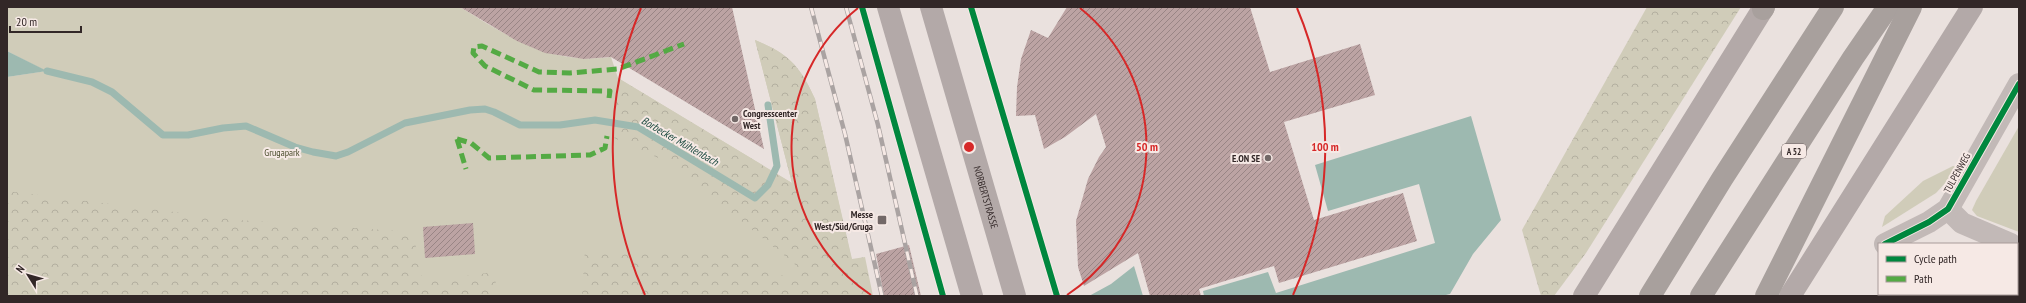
<svg xmlns="http://www.w3.org/2000/svg" width="2026" height="303" font-family="'PT Sans Narrow',sans-serif">
	<style>
		.green { fill: #d0ccb9 }
		.forest { fill: url(#forest-crowns) }
		.water { fill: #9db9b0 }
		.lines { fill: none; stroke-linecap: round; stroke-linejoin: round }
		.stream { stroke: #9db9b0; stroke-width: 7 }
		.building { fill: url(#building-hatch) }
		.minor { stroke: #c2b9b7; stroke-width: 22 }
		.secondary { stroke: #b3a9a8; stroke-width: 22 }
		.motorway { stroke: #a8a09d; stroke-width: 22 }
		.rail-casing { stroke: #aaa3a2; stroke-width: 4.5 }
		.rail { stroke: #f6e9e5; stroke-width: 3; stroke-dasharray: 9; stroke-linecap: butt }
		.quiet { stroke: #54aa44; stroke-width: 5; stroke-dasharray: 10 5; stroke-linecap: butt }
		.cycleway-casing { stroke: #f6e9e5; stroke-width: 8 }
		.cycleway { stroke: #00873e; stroke-width: 6 }
		.ring { fill: none; stroke: #d62828; stroke-width: 2 }
		.poi-dot { fill: #726867; stroke: #f6e9e5; stroke-width: 1.5 }
		.labels { text-anchor: middle; dominant-baseline: central; stroke-width: 4; stroke-linejoin: round; paint-order: stroke }
		.shield { fill: #f6e9e5; stroke: #6d6160; stroke-width: 1 }
		.shield-label { font-size: 9px; font-weight: bold; fill: #322727 }
		.poi-label { font-size: 10px; font-weight: bold; fill: #322727; stroke: #f6e9e5; text-anchor: end }
		.park-label { font-size: 10px; fill: #4b4d2d; stroke: #f6e9e5 }
		.street-label { font-size: 10px; fill: #322727; stroke: #f6e9e5 }
		.water-label { font-size: 11px; font-style: italic; fill: #214e44; stroke: #f6e9e5 }
		.centre { fill: #d62828; stroke: #f6e9e5; stroke-width: 2 }
		.ring-label { font-size: 12px; text-anchor: middle; font-weight: bold; fill: #d62828; stroke: #f6e9e5; stroke-width: 4; stroke-linejoin: round; paint-order: stroke }
	</style>
	<defs>
		<pattern id="forest-crowns" width="20" height="18" patternUnits="userSpaceOnUse"><rect width="20" height="18" fill="#d0ccb9"/><path d="M2 6a3 3 0 1 1 6 0M12 15a3 3 0 1 1 6 0" fill="none" stroke="#b3af9f"/></pattern>
		<pattern id="building-hatch" width="6" height="6" patternUnits="userSpaceOnUse"><rect width="6" height="6" fill="#bca3a3"/><path d="M-1 1l2-2M0 6l6-6M5 7l2-2" fill="none" stroke="#998585"/></pattern>
	</defs>
	<rect width="100%" height="100%" fill="#eae1de"/>
	<!-- green -->
	<g class="green">
		<path d="M7 7H460C511 38 549 65 611 57L618 78 792 183 755 40C789 54 800 66 815 99L860 296H7V77L46 71 7 51Z"/>
		<polygon points="2019,126 2019,232 1977,216 1972,210 1976,201"/>
		<polygon points="1953,166 1960,167 1936,193 1882,227 1885,216 1923,181"/>
	</g>
	<!-- forest -->
	<g class="forest">
		<polygon points="1647,7 1741,7 1586,253 1554,296 1541,296 1522,230"/>
		<path d="M755 40C789 54 800 66 815 99L852 259 865 257 873 296H582L585 249H743L789 280 795 264 667 162 614 138 618 78 792 183Z"/>
		<polygon points="7,191 238,220 413,232 423,282 494,272 498,296 7,296"/>
	</g>
	<!-- water -->
	<g class="water">
		<polygon points="7,51 47,71 7,77"/>
		<polygon points="1471,116 1501,220 1473,254 1450,294 1442,296 1204,296 1203,291 1268,272 1276,293 1435,243 1419,184 1328,211 1315,165"/>
		<polygon points="1134,266 1143,296 1089,296 1111,284"/>
	</g>
	<g class="lines">
		<!-- stream -->
		<polyline class="stream" points="47,71 92,82 112,92 163,135 188,135 223,128 246,126 295,147 313,152 336,156 348,152 405,123 470,110 485,109 494,112 520,125 560,125 595,120 638,127 755,198 768,185 777,166 768,105"/>
	</g>
	<!-- building -->
	<g class="building">
		<polygon points="460,7 732,7 764,149 611,57 584,59 545,53 517,41"/>
		<polygon points="1067,7 1250,7 1270,72 1360,44 1375,95 1284,122 1314,220 1403,193 1417,241 1279,283 1274,266 1199,289 1201,296 1150,296 1138,253 1084,286 1078,267 1076,221 1088,179 1099,157 1106,147 1096,114 1065,137 1044,149 1035,115 1016,116 1017,87 1021,59 1031,30 1048,38"/>
		<polygon points="473,223 475,254 425,258 423,227"/>
		<polygon points="909,245 921,296 884,296 876,254"/>
	</g>
	<g class="lines">
		<!-- minor -->
		<g class="minor">
			<polyline points="1948,209 1962,223 2011,244"/>
			<polyline points="1885,244 1929,222 1948,209 2019,84"/>
		</g>
		<!-- secondary -->
		<g class="secondary">
			<polyline points="888,7 972,296"/>
			<path id="s1" d="M931 7 1015 296"/>
			<polyline points="1584,296 1764,7"/>
			<polyline points="1790,296 1972,7"/>
		</g>
		<!-- motorway -->
		<g class="motorway">
			<polyline points="1763,9 1764,7"/>
			<polyline points="1650,296 1722,179 1833,7"/>
			<polyline points="1701,296 1853,58 1888,7"/>
			<polyline points="1766,296 1911,7"/>
		</g>
		<!-- rail casing -->
		<g class="rail-casing">
			<g id="rail">
				<polyline points="811,7 845,134 882,296"/>
				<polyline points="846,7 878,125 917,296"/>
			</g>
		</g>
		<!-- rail -->
		<use href="#rail" class="rail"/>
		<!-- quiet -->
		<g class="quiet">
			<polyline points="609,98 610,91 534,90 485,66 473,53 474,47 482,46 539,72 570,73 618,69 684,44"/>
			<polyline points="457,139 471,143 489,158 590,155 605,148 607,136"/>
			<polyline points="457,139 466,169"/>
		</g>
		<!-- cycleway casing -->
		<g class="cycleway-casing">
			<g id="cycleway">
				<polyline points="862,7 943,296"/>
				<polyline points="971,7 1057,296"/>
				<polyline points="1885,244 1929,222 1948,209 2019,84"/>
			</g>
		</g>
		<!-- cycleway -->
		<use href="#cycleway" class="cycleway"/>
	</g>
	<!-- distance rings -->
	<g class="ring">
		<path d="M871 295A178 178 0 0 1 858 8M1080 8A178 178 0 0 1 1067 295"/>
		<path d="M645 295A356 356 0 0 1 641 8M1297 8A356 356 0 0 1 1293 295"/>
	</g>
	<!-- markers -->
	<g class="poi-dot">
		<circle cx="735" cy="119" r="4"/>
		<circle cx="1268" cy="158" r="4"/>
		<rect x="877" y="215" width="10" height="10" rx="2"/>
	</g>
	<g class="labels">
		<!-- shield labels -->
		<rect class="shield" x="1782" y="144" width="24" height="14" rx="3"/>
		<g class="shield-label">
			<text x="1794" y="151">A 52</text>
		</g>
		<!-- poi labels -->
		<g class="poi-label">
			<text x="743" y="113" text-anchor="start">Congresscenter<tspan x="743" dy="12">West</tspan></text>
			<text x="1260" y="158">E.ON SE</text>
			<text x="873" y="214">Messe<tspan x="873" dy="12">West/Süd/Gruga</tspan></text>
		</g>
		<!-- park labels -->
		<g class="park-label">
			<text x="282" y="152">Grugapark</text>
		</g>
		<!-- street labels -->
		<g class="street-label">
			<text transform="translate(1957 173) rotate(-61)">TULPENWEG</text>
			<text stroke="none"><textPath href="#s1" startOffset="198">NORBERTSTRASSE</textPath></text>
		</g>
		<!-- water labels -->
		<g class="water-label">
			<text transform="translate(680 141) rotate(30)">Borbecker Mühlenbach</text>
		</g>
	</g>
	<circle cx="969" cy="147" r="6" class="centre"/>
	<g class="ring-label">
		<text x="1147" y="151">50 m</text>
		<text x="1325" y="151">100 m</text>
	</g>
	<!-- border -->
	<rect width="2026" height="303" fill="none" stroke="#322727" stroke-width="16"/>
	<!-- legend -->
	<rect x="1878" y="243" width="140" height="52" fill="#f6e9e5" stroke="#a89b99"/>
	<rect x="1886" y="256" width="20" height="6" fill="#00873e" stroke="#a89b99"/>
	<text x="1914" y="263" font-size="12" fill="#322727">Cycle path</text>
	<rect x="1886" y="276" width="20" height="6" fill="#54aa44" stroke="#a89b99"/>
	<text x="1914" y="283" font-size="12" fill="#322727">Path</text>
	<!-- north arrow -->
	<g transform="translate(28 275) rotate(307)" stroke="#f6e9e5" stroke-width="3" paint-order="stroke">
	<path d="M0-3L7 15L0 10L-7 15Z" fill="#322727"/>
	<text y="-6" font-size="11" font-weight="bold" text-anchor="middle" fill="#322727">N</text>
	</g>
	<!-- scale -->
	<path d="M10 26v6h71v-6" fill="none" stroke="#322727" stroke-width="2"/>
	<text x="16" y="26" font-size="12" fill="#322727" stroke="#f6e9e5" stroke-width="3" paint-order="stroke">20 m</text>
</svg>
